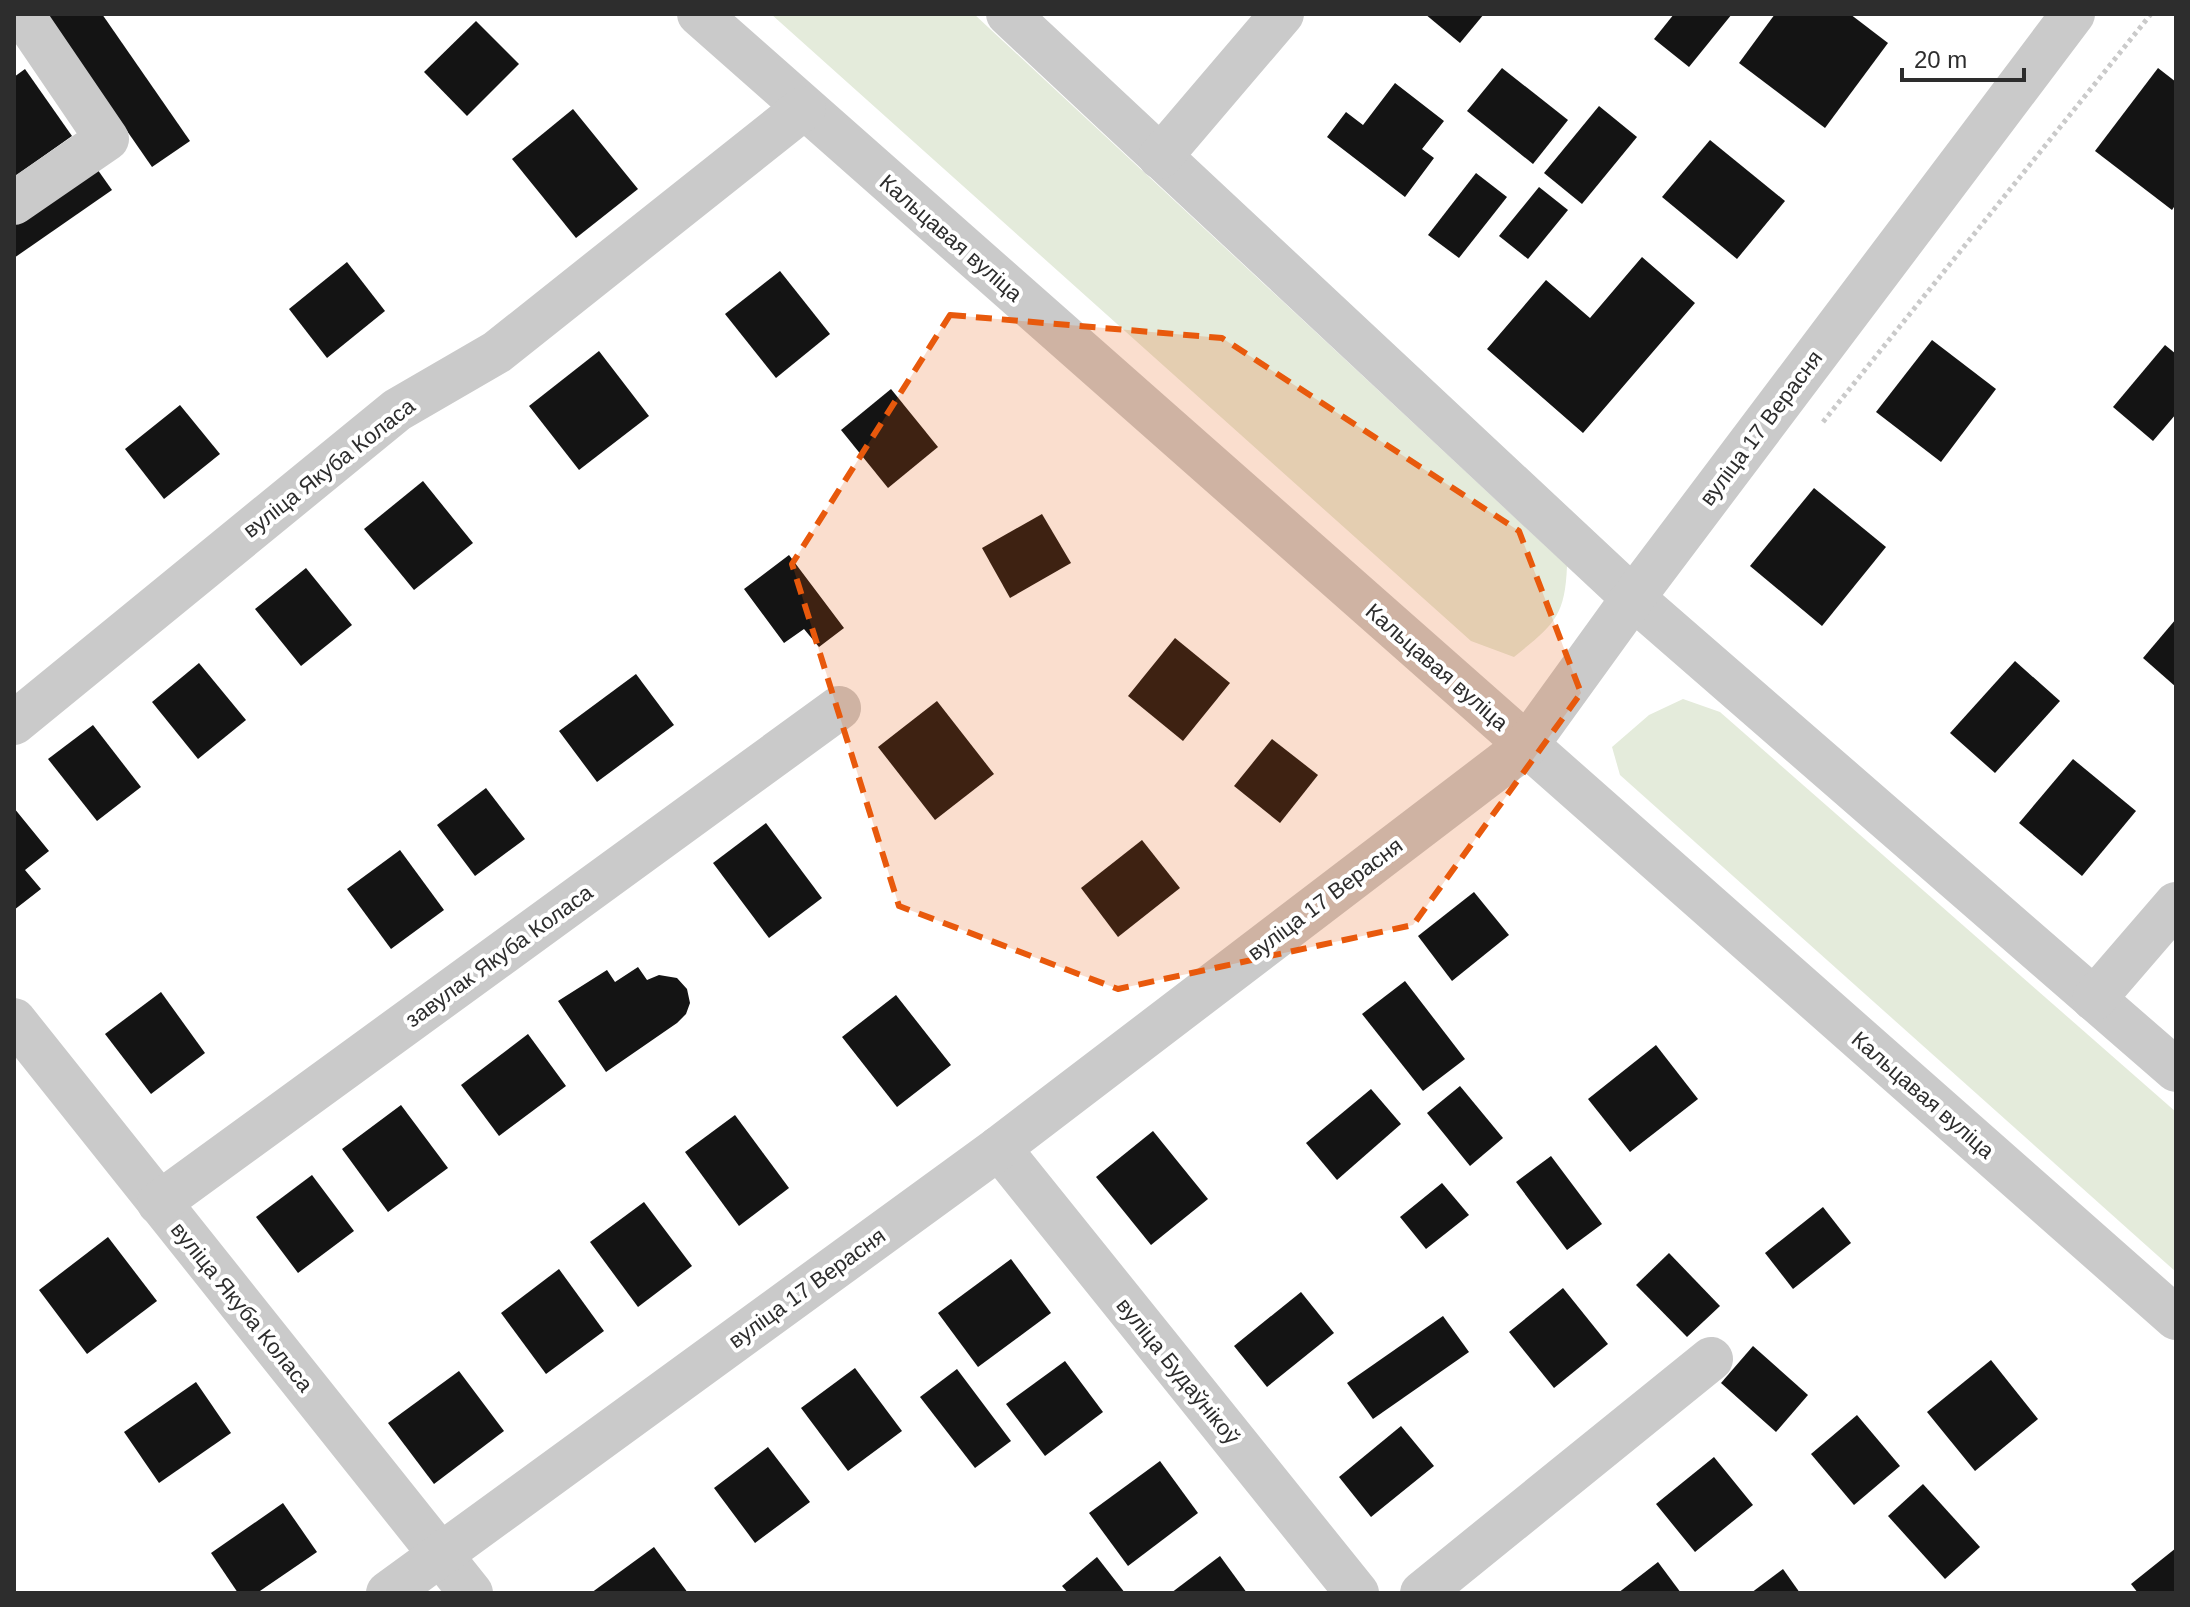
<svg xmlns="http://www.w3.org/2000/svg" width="2190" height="1607" font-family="Arial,sans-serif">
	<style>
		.green { fill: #e4ebdb }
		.building { fill: #141414 }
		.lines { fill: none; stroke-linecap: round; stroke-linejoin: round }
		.path { stroke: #cacaca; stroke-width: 5; stroke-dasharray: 4 4; stroke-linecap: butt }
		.minor { stroke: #cacaca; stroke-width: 44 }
		.marked { fill: #e8590c; fill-opacity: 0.2; stroke: #e8590c; stroke-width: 6; stroke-dasharray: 16 10; stroke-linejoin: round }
		.labels { text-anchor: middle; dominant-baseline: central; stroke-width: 8; stroke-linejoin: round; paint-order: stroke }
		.street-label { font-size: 22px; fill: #2d2d2d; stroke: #fff }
	</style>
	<rect width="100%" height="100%" fill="#fff"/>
	<!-- green -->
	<g class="green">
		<path d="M771 14H974L1567 566C1565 618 1553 625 1514 657L1471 641Z"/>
		<polygon points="1683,699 1720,712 2176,1112 2176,1272 1620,775 1612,747 1649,715"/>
	</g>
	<!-- building -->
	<g class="building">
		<polygon points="46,14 102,14 190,141 152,167"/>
		<polygon points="1425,14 1484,14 1460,43"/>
		<polygon points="1674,14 1732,14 1689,67 1654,39"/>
		<polygon points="1775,14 1850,14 1888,43 1825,128 1739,63"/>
		<polygon points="476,21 519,64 467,116 424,72"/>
		<polygon points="1502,68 1568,120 1533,164 1467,111"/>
		<polygon points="2158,68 2176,82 2176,204 2172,210 2095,151"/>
		<polygon points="25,69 72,136 14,177 14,77"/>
		<polygon points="1395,83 1444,121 1422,149 1434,158 1405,197 1327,137 1346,112 1363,125"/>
		<polygon points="1599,106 1637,137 1582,204 1544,173"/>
		<polygon points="573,109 638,189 576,238 512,159"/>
		<polygon points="1710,140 1785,201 1737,259 1662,197"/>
		<polygon points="95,166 112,190 14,258 14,223"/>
		<polygon points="1476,173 1507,197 1459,258 1428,235"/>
		<polygon points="1539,187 1568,210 1528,259 1499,236"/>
		<polygon points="1642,257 1695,303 1583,433 1487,349 1546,280 1590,318"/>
		<polygon points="347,262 385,311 327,358 289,309"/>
		<polygon points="780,271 830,334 776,378 725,314"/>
		<polygon points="1932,340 1996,389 1941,462 1876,412"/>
		<polygon points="2165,345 2176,354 2176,414 2153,441 2113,407"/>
		<polygon points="599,351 649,416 579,470 529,406"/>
		<polygon points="891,389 938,447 888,488 841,430"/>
		<polygon points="180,405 220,454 164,499 125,449"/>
		<polygon points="423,481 473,543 414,590 364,529"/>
		<polygon points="1814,488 1886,547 1822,626 1750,566"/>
		<polygon points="1042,514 1071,563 1010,598 982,548"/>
		<polygon points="789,555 844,628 819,647 804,629 784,643 744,589"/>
		<polygon points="306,568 352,625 301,666 255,609"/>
		<polygon points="2176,619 2176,687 2143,658"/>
		<polygon points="1175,638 1230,683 1183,741 1128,696"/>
		<polygon points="2015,661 2060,701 1995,773 1950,733"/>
		<polygon points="199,663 246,720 198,759 152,702"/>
		<polygon points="636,674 674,725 597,782 559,731"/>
		<polygon points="937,701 994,774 935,820 878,747"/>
		<polygon points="93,725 141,787 97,821 48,759"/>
		<polygon points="1272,739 1318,775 1280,823 1234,786"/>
		<polygon points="2073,759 2136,811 2082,876 2019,823"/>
		<polygon points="486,788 525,839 475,876 437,825"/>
		<polygon points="14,808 49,851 25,870 41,889 14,910"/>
		<polygon points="766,823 822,898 769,938 713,863"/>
		<polygon points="1142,840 1180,888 1118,937 1081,888"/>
		<polygon points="400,850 444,910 391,949 347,889"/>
		<polygon points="1474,892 1509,935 1452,981 1418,936"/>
		<polygon points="638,967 647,980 659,975 677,978 687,989 690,1003 686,1014 677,1023 606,1072 558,1001 607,970 615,982"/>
		<polygon points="1405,981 1465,1059 1423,1091 1362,1014"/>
		<polygon points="161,992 205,1053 151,1094 105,1034"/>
		<polygon points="896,995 951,1065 897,1107 842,1037"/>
		<polygon points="528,1034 566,1086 499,1136 461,1085"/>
		<polygon points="1656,1045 1698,1099 1630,1152 1588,1099"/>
		<polygon points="1460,1086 1503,1138 1470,1166 1427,1113"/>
		<polygon points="1371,1089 1401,1124 1337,1180 1306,1143"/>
		<polygon points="401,1105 448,1168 388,1212 342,1149"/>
		<polygon points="735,1115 789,1188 739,1226 685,1152"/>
		<polygon points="1153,1131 1208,1199 1151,1245 1096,1177"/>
		<polygon points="1551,1156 1602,1224 1567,1250 1516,1182"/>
		<polygon points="312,1175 354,1231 298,1273 256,1217"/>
		<polygon points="1442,1183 1469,1215 1426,1249 1400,1217"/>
		<polygon points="644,1202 692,1266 638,1307 590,1242"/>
		<polygon points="1823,1207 1851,1243 1793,1289 1765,1253"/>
		<polygon points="108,1237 157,1301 87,1354 39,1290"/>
		<polygon points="1669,1253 1720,1306 1687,1337 1636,1285"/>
		<polygon points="1011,1259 1051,1313 978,1367 938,1313"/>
		<polygon points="559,1269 604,1331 546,1374 501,1313"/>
		<polygon points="1563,1288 1608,1344 1554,1388 1509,1332"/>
		<polygon points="1301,1292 1334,1333 1267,1387 1234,1346"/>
		<polygon points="1443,1316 1469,1352 1373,1419 1347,1383"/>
		<polygon points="1753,1346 1808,1395 1776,1432 1721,1383"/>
		<polygon points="1991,1360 2038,1419 1975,1471 1927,1412"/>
		<polygon points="1065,1361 1103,1412 1045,1456 1006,1404"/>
		<polygon points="855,1368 902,1431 848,1471 801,1408"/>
		<polygon points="957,1369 1011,1441 975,1468 920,1397"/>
		<polygon points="459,1371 504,1431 434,1484 388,1423"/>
		<polygon points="196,1382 231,1433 159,1483 124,1432"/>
		<polygon points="1857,1415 1900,1466 1854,1505 1811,1454"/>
		<polygon points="1401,1426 1434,1466 1371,1517 1339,1477"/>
		<polygon points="768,1447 810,1502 755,1543 714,1488"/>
		<polygon points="1714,1457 1753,1505 1695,1552 1656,1504"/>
		<polygon points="1160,1461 1198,1513 1128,1566 1089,1513"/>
		<polygon points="1923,1484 1980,1547 1945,1579 1888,1516"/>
		<polygon points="283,1503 317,1552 257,1593 238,1593 211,1553"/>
		<polygon points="654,1547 688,1593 591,1593"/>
		<polygon points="2176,1548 2176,1593 2138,1593 2131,1584"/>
		<polygon points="1220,1556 1247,1593 1171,1593"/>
		<polygon points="1097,1557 1125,1593 1068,1593 1062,1586"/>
		<polygon points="1658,1562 1681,1593 1618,1593"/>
		<polygon points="1783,1569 1800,1593 1751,1593"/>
	</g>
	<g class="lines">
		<!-- path -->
		<polyline class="path" points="1823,422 2151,14"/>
		<!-- minor -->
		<g class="minor">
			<polyline points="699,14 2176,1318"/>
			<polyline points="1008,14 1633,598 2176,1070"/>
			<polyline points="1160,157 1282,14"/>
			<polyline points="14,203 107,139 22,14"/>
			<polyline points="14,723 397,410 497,352 804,108"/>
			<polyline points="2094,999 2176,904"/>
			<polyline points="14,1020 471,1593"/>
			<polyline points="999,1148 1357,1593"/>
			<polyline points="159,1203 839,708"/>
			<polyline points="388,1593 999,1148 1526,746 1633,598 2073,14"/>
			<polyline points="1422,1593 1711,1359"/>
		</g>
	</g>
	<!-- marked area -->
	<path class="marked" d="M950 315 1222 338 1519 531 1581 693 1413 925 1118 989 899 906 792 564Z"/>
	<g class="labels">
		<!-- street labels -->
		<g class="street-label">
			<text transform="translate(951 238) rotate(41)">Кальцавая вуліца</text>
			<text transform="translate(1761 428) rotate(-53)">вуліца 17 Верасня</text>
			<text transform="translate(329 468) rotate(-38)">вуліца Якуба Коласа</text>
			<text transform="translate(1437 667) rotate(41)">Кальцавая вуліца</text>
			<text transform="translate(1325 899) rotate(-37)">вуліца 17 Верасня</text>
			<text transform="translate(499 956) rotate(-36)">завулак Якуба Коласа</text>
			<text transform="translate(1923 1095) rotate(41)">Кальцавая вуліца</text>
			<text transform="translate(807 1288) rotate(-36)">вуліца 17 Верасня</text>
			<text transform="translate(242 1307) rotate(51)">вуліца Якуба Коласа</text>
			<text transform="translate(1178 1371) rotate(51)">вуліца Будаўнікоў</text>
		</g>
	</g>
	<!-- border -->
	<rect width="2190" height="1607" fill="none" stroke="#2d2d2d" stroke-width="32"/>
	<!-- scale -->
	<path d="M1902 68v12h122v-12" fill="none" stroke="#2d2d2d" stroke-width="4"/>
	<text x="1914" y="68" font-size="24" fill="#2d2d2d" stroke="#ffffff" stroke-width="6" paint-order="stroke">20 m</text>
</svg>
